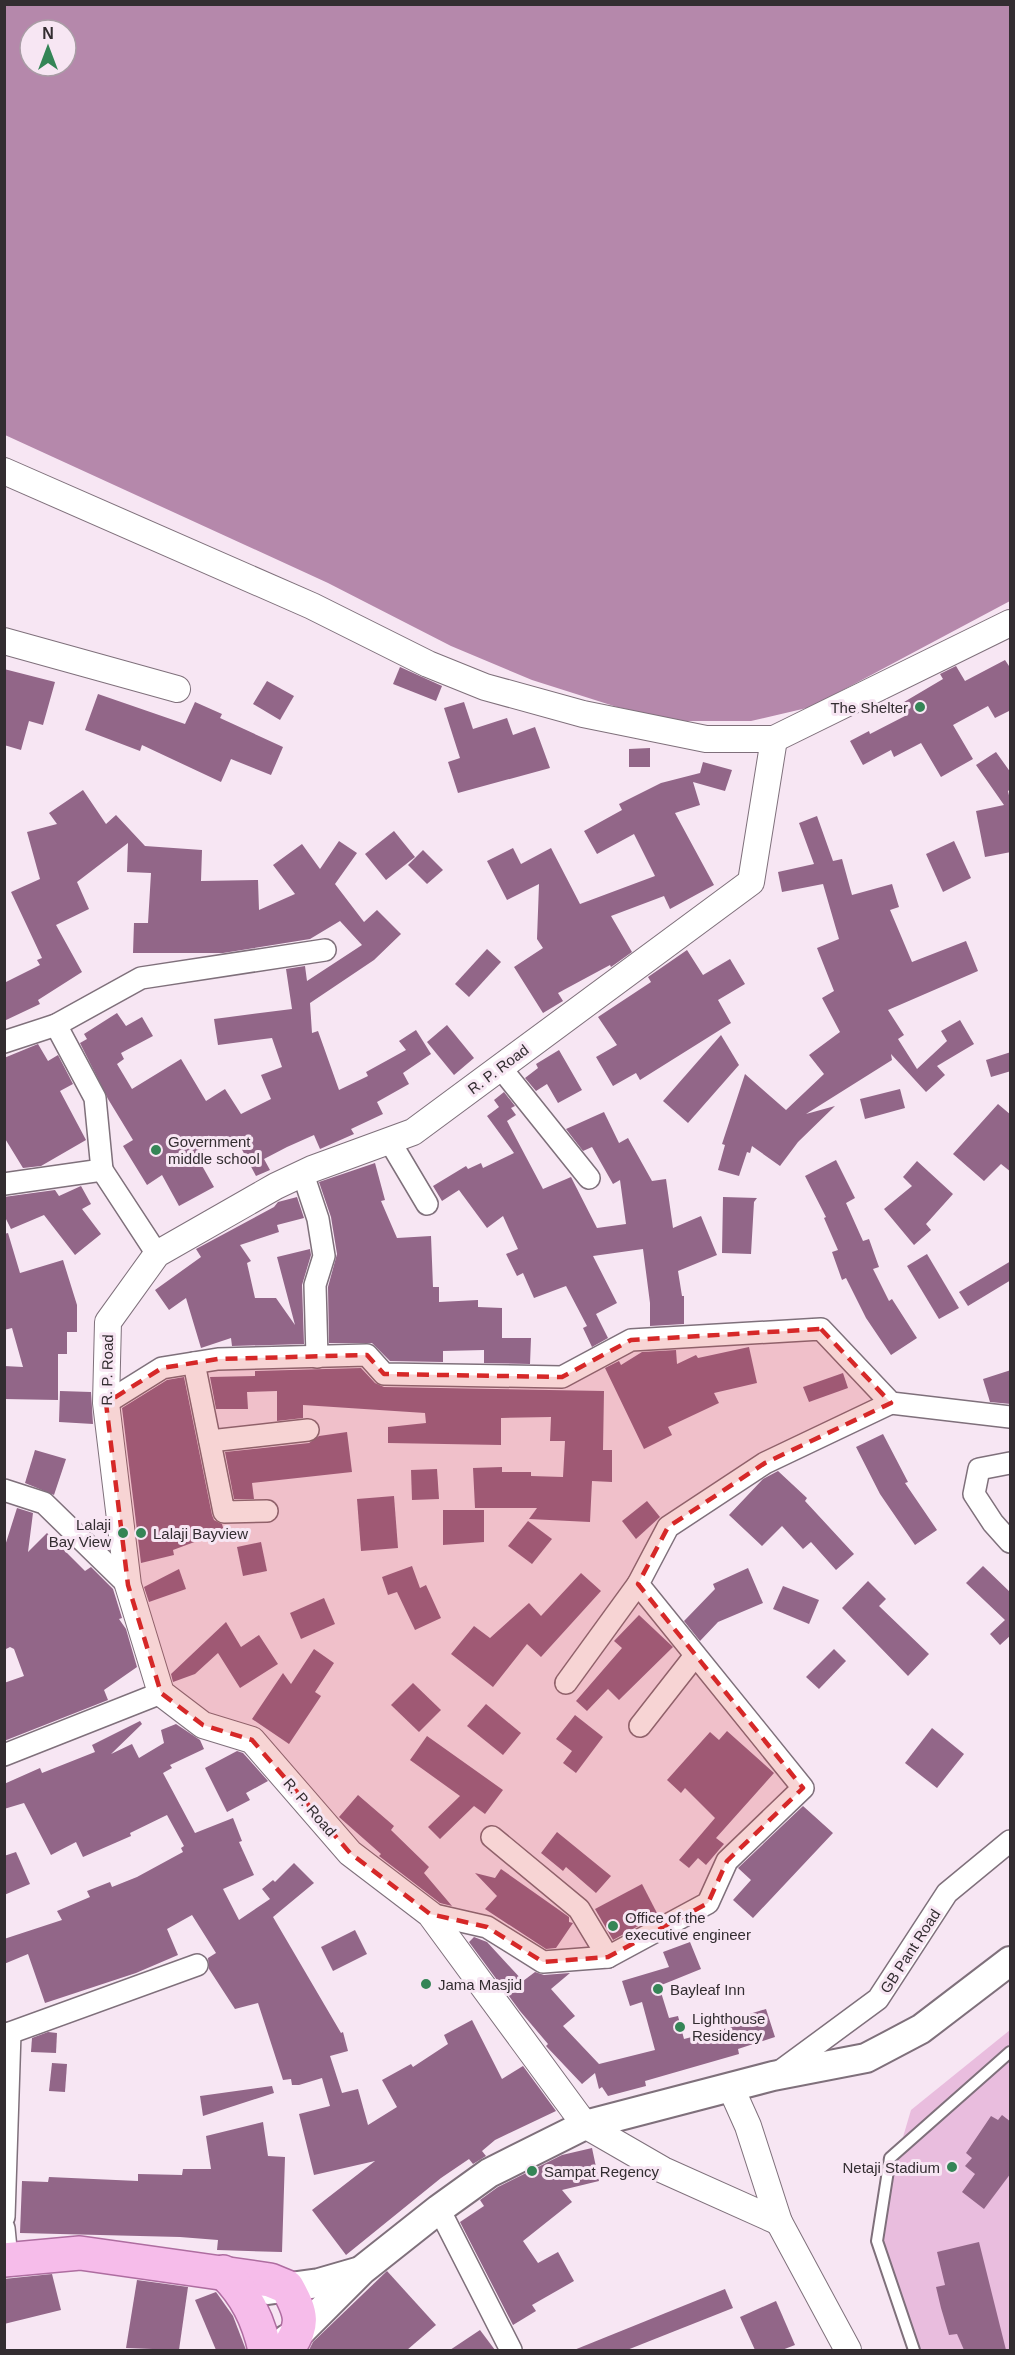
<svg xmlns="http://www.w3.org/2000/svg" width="1015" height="2355" font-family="Helvetica,sans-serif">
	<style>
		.green { fill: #e9bdde }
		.water { fill: #b588ab; fill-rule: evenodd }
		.building { fill: #926688 }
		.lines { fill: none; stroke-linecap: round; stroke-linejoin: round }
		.service-casing { stroke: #7f707b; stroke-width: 14 }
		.minor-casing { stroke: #7f707b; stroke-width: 24 }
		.tertiary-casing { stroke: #7f707b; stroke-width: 28 }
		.secondary-casing { stroke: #7f707b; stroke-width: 32 }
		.primary-casing { stroke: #ae6da0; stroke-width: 36 }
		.service { stroke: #fff; stroke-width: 10 }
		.minor { stroke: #fff; stroke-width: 21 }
		.tertiary { stroke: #fff; stroke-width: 26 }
		.secondary { stroke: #fff; stroke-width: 28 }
		.primary { stroke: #f6bcea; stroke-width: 33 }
		.marked { fill: #d62828; fill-opacity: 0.2; stroke: #d62828; stroke-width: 4.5; stroke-dasharray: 12 8; stroke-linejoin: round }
		.poi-dot { fill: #348556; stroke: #f7e6f3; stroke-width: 2 }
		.labels { text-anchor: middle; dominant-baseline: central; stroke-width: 6; stroke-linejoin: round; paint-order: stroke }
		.poi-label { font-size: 15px; fill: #332d31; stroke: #f7e6f3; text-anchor: start }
		.street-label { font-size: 15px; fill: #332d31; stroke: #f7e6f3 }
	</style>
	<rect width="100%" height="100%" fill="#f7e6f3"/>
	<!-- green -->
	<polygon class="green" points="1010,2030 1010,2350 908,2350 877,2225 911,2110"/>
	<!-- water -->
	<path class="water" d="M5 5H1010V601L811 707 751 721H679L617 707 532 680 451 646 328 583 5 435ZM30 30H66V66H30Z"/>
	<!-- building -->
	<g class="building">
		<polygon points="1005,660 1011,669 1011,710 995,718 988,706 953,725 973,759 941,777 921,743 894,757 891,750 863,765 850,741 869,731 870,734 905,716 899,705 943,679 940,674 956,666 965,681"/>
		<polygon points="400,667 442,686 436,701 393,684"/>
		<polygon points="4,669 55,682 43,725 29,721 21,750 4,745"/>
		<polygon points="267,681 294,696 280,720 253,704"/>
		<polygon points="98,694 185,724 195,702 222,714 220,718 283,747 271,775 231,759 221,782 142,745 140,751 85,730"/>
		<polygon points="464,702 473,729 507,718 513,735 535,727 550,768 458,793 448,762 460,758 444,708"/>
		<polygon points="650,748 650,767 629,767 629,749"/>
		<polygon points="996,752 1011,773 1011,789 1008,791 1011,804 1011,852 985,857 976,811 1004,805 976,765"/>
		<polygon points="703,762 732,770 725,791 693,782 700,805 675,813 714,885 670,909 664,896 611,916 632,952 611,967 610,965 558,993 563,1001 543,1013 514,967 543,948 537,939 539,884 507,900 487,861 513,848 521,864 551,848 580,904 655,876 634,834 597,854 584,831 622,810 619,804 661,783 700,773"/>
		<polygon points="83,790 106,824 116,815 145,846 202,850 201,881 258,880 259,910 295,894 273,865 302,844 320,869 339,841 357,853 335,884 364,922 377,910 401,934 374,960 310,1003 312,1033 318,1031 339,1090 368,1076 366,1072 406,1050 399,1041 416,1030 431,1054 403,1073 409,1084 377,1102 383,1114 351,1129 354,1134 320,1149 314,1135 287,1147 264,1159 270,1170 256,1176 239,1144 228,1150 222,1139 196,1155 214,1187 179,1206 162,1175 147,1185 123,1146 133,1140 108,1099 80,1043 87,1039 84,1034 117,1013 126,1026 142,1017 153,1036 121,1053 124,1059 117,1064 132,1089 181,1059 206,1101 225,1089 241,1114 271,1099 261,1075 282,1067 272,1038 218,1045 214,1019 292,1009 286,969 305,966 307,981 362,945 340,921 310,939 223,953 133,953 134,923 148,923 151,873 127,872 128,843 77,882 89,909 56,925 82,972 38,1000 40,1004 4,1021 4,983 40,965 37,960 42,958 11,892 40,879 27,832 57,824 49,813"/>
		<polygon points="817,816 833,861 842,859 852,895 892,884 899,907 890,910 912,962 966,941 978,971 888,1010 904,1035 898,1039 917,1069 947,1041 941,1031 960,1020 974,1044 937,1066 945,1075 926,1092 891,1054 892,1060 806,1114 835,1106 798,1142 780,1166 752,1146 750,1153 747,1152 739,1176 718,1170 725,1145 722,1144 745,1074 786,1110 824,1074 809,1055 840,1032 822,998 834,991 817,948 839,939 823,884 782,892 778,872 814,864 799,823"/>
		<polygon points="394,831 415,857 386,880 365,854"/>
		<polygon points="954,841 971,878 943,892 926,854"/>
		<polygon points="423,850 443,870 427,884 408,865"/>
		<polygon points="487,949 501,962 469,997 455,984"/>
		<polygon points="687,950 703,975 730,959 745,984 718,1000 731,1023 640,1080 636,1073 613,1086 596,1057 617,1045 598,1017 651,982 648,977"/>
		<polygon points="447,1025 474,1058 454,1075 427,1042"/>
		<polygon points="721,1035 739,1065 688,1123 663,1101"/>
		<polygon points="38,1044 48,1061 58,1055 73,1084 60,1091 86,1140 41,1166 23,1168 4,1137 4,1058"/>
		<polygon points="559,1050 582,1090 558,1103 547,1084 536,1091 525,1078 538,1068 536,1064"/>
		<polygon points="1011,1052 1011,1071 991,1077 986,1060"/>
		<polygon points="900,1089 905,1108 865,1119 860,1099"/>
		<polygon points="504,1092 515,1106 511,1108 516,1115 507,1121 543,1189 571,1177 597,1228 626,1224 620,1180 613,1184 592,1147 583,1151 566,1129 604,1112 619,1143 628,1138 652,1181 666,1179 673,1228 701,1216 717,1255 678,1271 682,1296 684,1296 684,1324 650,1326 650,1303 643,1249 593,1256 617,1303 596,1314 608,1338 592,1347 583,1328 587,1326 566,1286 534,1298 523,1273 517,1276 506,1254 518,1249 503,1216 487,1228 459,1190 442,1201 433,1186 466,1166 468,1169 481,1163 483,1168 514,1153 487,1116 499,1107 494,1100"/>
		<polygon points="998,1104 1011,1115 1011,1172 1001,1164 984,1181 953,1154"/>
		<polygon points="836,1160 855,1198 846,1203 863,1241 869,1239 879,1267 873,1269 889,1301 892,1299 917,1338 891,1355 866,1318 846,1278 842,1280 832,1252 838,1250 824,1218 826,1217 805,1176"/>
		<polygon points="917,1161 953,1194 926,1224 931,1230 914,1245 884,1209 912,1186 903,1177"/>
		<polygon points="375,1163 385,1200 381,1201 397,1238 431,1236 433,1287 439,1287 439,1302 478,1300 478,1307 502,1308 502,1338 531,1338 530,1364 484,1363 484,1350 443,1351 443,1362 390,1361 372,1343 329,1343 328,1287 337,1254 331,1217 319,1182"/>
		<polygon points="81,1186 91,1204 82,1209 101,1234 75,1255 44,1215 11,1229 4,1215 4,1197 55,1190 59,1196"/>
		<polygon points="297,1197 304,1218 277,1225 279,1232 240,1245 251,1261 247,1263 255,1298 276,1298 295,1325 277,1257 310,1249 311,1255 302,1285 304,1344 232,1346 231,1338 201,1348 186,1298 169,1310 155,1290 201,1257 196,1249 274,1207 278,1202"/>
		<polygon points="723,1197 757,1198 754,1202 751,1254 722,1253"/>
		<polygon points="8,1233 20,1273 63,1260 77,1305 77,1332 67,1332 67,1354 58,1354 58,1400 4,1399 4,1366 23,1367 12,1328 4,1330 4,1234"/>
		<polygon points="927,1254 959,1308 939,1319 907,1266"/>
		<polygon points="1011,1261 1011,1280 968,1306 959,1292"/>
		<polygon points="749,1347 757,1383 714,1393 719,1403 668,1427 672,1435 644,1449 605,1368 619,1361 621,1365 642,1352 676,1350 677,1364 696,1355 698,1358"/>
		<polygon points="361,1368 375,1383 384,1387 604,1391 603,1450 612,1450 612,1482 592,1481 590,1522 529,1519 537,1508 475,1508 473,1468 502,1467 502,1472 531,1472 531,1476 563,1477 565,1441 550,1441 551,1417 501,1418 501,1445 388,1443 388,1427 426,1423 425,1413 303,1405 303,1418 277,1421 277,1391 247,1392 248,1409 216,1409 210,1377 255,1376 255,1371"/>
		<polygon points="1011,1370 1011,1404 990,1402 983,1379"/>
		<polygon points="843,1373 848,1388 809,1402 803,1387"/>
		<polygon points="184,1377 212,1515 214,1520 222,1524 224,1531 173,1550 174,1555 141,1563 122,1408 167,1380"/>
		<polygon points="60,1391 91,1392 93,1424 59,1422"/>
		<polygon points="347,1432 352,1472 252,1483 254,1499 234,1499 225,1452 309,1443 319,1436"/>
		<polygon points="883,1434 908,1482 905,1483 937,1530 915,1545 880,1494 856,1447"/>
		<polygon points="35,1450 66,1459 54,1495 25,1483"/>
		<polygon points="437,1469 439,1499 412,1500 411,1470"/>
		<polygon points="778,1471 807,1498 805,1501 854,1554 836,1570 811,1542 803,1549 782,1526 762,1546 729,1515 763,1479"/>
		<polygon points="394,1496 398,1548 361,1551 357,1499"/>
		<polygon points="647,1501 660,1517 636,1539 622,1521"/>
		<polygon points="17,1508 33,1513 28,1552 47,1533 85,1571 91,1567 113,1589 122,1618 119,1619 126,1629 137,1667 104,1690 108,1700 4,1741 4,1683 24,1676 14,1649 10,1647 4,1650 4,1549"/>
		<polygon points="443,1510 484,1510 484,1542 443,1545"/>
		<polygon points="528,1521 552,1539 532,1564 508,1546"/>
		<polygon points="261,1542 267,1571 243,1576 237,1547"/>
		<polygon points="412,1566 420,1588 426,1585 441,1618 415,1630 397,1592 388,1595 382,1577"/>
		<polygon points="983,1566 1011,1593 1011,1635 1000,1645 990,1634 1005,1620 966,1583"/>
		<polygon points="748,1568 763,1603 718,1622 700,1641 684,1621 715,1589 713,1584"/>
		<polygon points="179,1569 186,1589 149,1602 144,1587"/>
		<polygon points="581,1573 601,1591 541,1657 527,1644 493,1687 451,1654 474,1626 490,1638 529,1603 541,1616"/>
		<polygon points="868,1581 886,1599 879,1606 929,1654 908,1676 842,1608"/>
		<polygon points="783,1586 819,1600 809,1624 773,1609"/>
		<polygon points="324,1598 335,1624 301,1639 290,1613"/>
		<polygon points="639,1615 673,1647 619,1700 608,1689 587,1711 576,1701 622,1648 614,1641"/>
		<polygon points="226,1622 241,1647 259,1635 278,1664 240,1688 218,1653 195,1674 173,1682 171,1674"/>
		<polygon points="314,1649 334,1663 315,1692 321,1696 289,1744 252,1719 283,1673 291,1684"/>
		<polygon points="834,1649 846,1661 819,1689 806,1677"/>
		<polygon points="413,1683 441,1710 419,1732 391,1705"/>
		<polygon points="486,1704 521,1733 503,1755 467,1726"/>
		<polygon points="575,1715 603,1737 576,1773 563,1763 572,1751 556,1739"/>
		<polygon points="140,1721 142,1724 111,1754 132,1744 139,1758 164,1743 161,1730 176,1724 200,1740 204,1749 170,1765 172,1768 163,1773 195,1833 233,1818 242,1841 239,1842 254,1875 223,1889 239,1920 270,1899 262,1889 273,1880 275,1882 294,1863 314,1883 273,1917 341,2033 343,2032 348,2051 330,2056 342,2093 358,2089 368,2125 397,2107 382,2080 411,2064 413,2067 448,2044 444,2035 472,2020 502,2079 523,2066 556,2111 495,2140 482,2151 486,2156 473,2164 469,2159 441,2178 346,2255 312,2210 375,2161 314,2175 299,2114 330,2106 322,2078 299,2085 292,2085 291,2079 283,2080 258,2003 235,2009 209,1969 208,1958 216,1953 192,1915 167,1929 178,1955 136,1973 45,2003 28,1954 4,1964 4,1939 62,1920 57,1911 90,1897 87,1891 110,1882 112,1887 137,1877 183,1852 181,1848 184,1846 167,1815 130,1833 131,1836 83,1857 76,1842 51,1855 24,1803 4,1809 4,1784 40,1768 42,1773 95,1752 92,1745"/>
		<polygon points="932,1728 964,1754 937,1788 905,1763"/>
		<polygon points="727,1731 774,1773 716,1838 724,1844 706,1865 698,1858 689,1868 679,1860 715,1818 685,1788 681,1793 667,1780 710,1732 719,1740"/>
		<polygon points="427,1736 503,1790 485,1814 474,1806 440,1839 428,1827 460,1796 410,1760"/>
		<polygon points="237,1751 243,1753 268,1781 246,1793 250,1800 227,1812 205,1768"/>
		<polygon points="358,1795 394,1826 391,1830 429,1867 424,1873 452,1906 440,1903 379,1856 381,1854 339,1817"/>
		<polygon points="803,1806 833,1833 753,1918 733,1900 751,1880 738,1868"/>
		<polygon points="557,1832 611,1876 596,1893 566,1867 563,1871 541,1853"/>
		<polygon points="16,1852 30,1884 4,1895 4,1856"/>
		<polygon points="501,1869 569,1917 569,1922 573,1923 556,1948 546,1949 485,1909 497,1896 475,1873 495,1878"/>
		<polygon points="642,1884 658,1915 613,1940 595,1909"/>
		<polygon points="355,1930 367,1954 333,1971 321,1947"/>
		<polygon points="474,1937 487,1942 523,1981 535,1972 544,1975 570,1973 551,1989 575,2016 563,2026 599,2064 655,2050 642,2002 630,2006 622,1981 669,1967 663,1952 690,1942 701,1969 659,1986 669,2018 678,2016 684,2039 735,2026 733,2019 766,2009 775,2037 738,2049 739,2054 645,2081 646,2086 608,2096 602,2087 599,2089 595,2073 582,2084 546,2046 548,2044 520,2011 469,1942"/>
		<polygon points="48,2032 57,2033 56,2053 31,2052 32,2038"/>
		<polygon points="52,2063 67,2064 65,2092 49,2091"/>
		<polygon points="272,2086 274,2093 203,2116 200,2096"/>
		<polygon points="1002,2115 1011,2122 1011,2173 984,2209 962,2192 975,2174 965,2166 972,2158 966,2153 991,2116 998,2120"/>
		<polygon points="263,2122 268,2156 285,2157 282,2252 217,2250 218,2240 180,2237 20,2233 22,2181 48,2182 49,2177 138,2181 138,2174 182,2175 183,2169 211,2169 206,2136"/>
		<polygon points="592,2148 599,2181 562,2190 572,2202 523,2241 538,2263 558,2252 574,2281 532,2305 536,2311 513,2325 460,2222 484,2206 480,2200 498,2187 562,2155"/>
		<polygon points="979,2242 1006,2350 964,2350 957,2334 949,2335 941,2308 936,2287 945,2285 937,2252"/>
		<polygon points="387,2271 436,2325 407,2350 309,2350 313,2342"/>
		<polygon points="52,2274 61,2310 4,2324 4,2279"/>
		<polygon points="137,2280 188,2287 179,2350 126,2348"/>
		<polygon points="725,2289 733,2308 627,2350 574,2350"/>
		<polygon points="216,2292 233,2316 246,2350 216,2350 195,2300"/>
		<polygon points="776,2301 795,2345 782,2350 755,2350 740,2317"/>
		<polygon points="480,2330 495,2350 450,2350"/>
	</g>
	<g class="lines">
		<!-- service casing -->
		<g class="service-casing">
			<polyline id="service" points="914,2350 877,2241 890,2158 1010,2052"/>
		</g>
		<!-- minor casing -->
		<g class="minor-casing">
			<g id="minor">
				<polyline points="4,1042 56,1025 141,978 325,950"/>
				<polyline points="500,1067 589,1178"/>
				<polyline points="389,1140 427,1204"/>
				<polyline points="102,1170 157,1254"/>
				<polyline points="303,1174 318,1219 324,1256 315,1285 317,1357"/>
				<polyline points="4,1184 102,1170 95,1098 56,1025"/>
				<polyline points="194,1363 224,1512 267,1511"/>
				<polyline points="106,1403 162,1368 218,1359 367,1355 384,1374 562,1377 631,1340 821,1329 891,1403 1010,1417"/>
				<polyline points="210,1441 308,1430"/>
				<polyline points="1010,1463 979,1469 974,1494 993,1523 1010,1542"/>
				<polyline points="4,1490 44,1503 128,1585"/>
				<polyline points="566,1683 638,1584"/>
				<polyline points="640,1726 694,1657"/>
				<polyline points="4,1755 161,1693"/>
				<polyline points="492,1837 579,1909 608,1957"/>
				<polyline points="430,1914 487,1927 543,1962 608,1957 708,1903 727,1861 803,1788 638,1584 668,1527 765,1463 891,1403"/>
				<polyline points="4,2035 197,1965"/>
				<polyline points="779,2072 878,1999 947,1893 1010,1841"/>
				<polyline points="439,2209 511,2350"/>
				<polyline points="4,2217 10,2033"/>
				<polyline points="4,2228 7,2259"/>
			</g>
		</g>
		<!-- tertiary casing -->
		<g class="tertiary-casing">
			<g id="tertiary">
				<polyline points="4,471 312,606 428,664 485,687 583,714 706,739 774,739 1010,623"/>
				<polyline points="4,641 177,689"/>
				<polyline points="774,739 751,882 413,1132 312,1169 276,1186 157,1254 108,1322 106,1403 128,1585 161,1693 203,1725 252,1740 350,1853 430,1914 585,2125 663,2170 779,2222"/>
				<polyline points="731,2088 748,2126 779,2222 848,2350"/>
			</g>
		</g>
		<!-- secondary casing -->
		<g class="secondary-casing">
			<g id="secondary">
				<polyline points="268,2290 319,2283 357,2272"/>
				<polyline points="287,2339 298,2334 362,2270 439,2209 489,2173 585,2125 773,2076 866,2058 921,2029 1010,1961"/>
			</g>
		</g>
		<!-- primary casing -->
		<g class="primary-casing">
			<g id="primary">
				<path d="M4 2260 80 2253 270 2280 287 2287C302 2314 305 2325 287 2350"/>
				<path d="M223 2272C246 2294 258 2319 265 2350"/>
			</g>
		</g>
		<!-- service -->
		<use href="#service" class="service"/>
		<!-- minor -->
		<use href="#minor" class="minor"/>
		<!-- tertiary -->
		<use href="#tertiary" class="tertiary"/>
		<!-- secondary -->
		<use href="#secondary" class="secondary"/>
		<!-- primary -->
		<use href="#primary" class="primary"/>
	</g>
	<!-- marked area -->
	<path class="marked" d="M821 1329 891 1403 765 1463 668 1527 638 1584 803 1788 727 1861 708 1903 608 1957 543 1962 487 1927 430 1914 350 1853 252 1740 203 1725 161 1693 128 1585 106 1403 162 1368 218 1359 367 1355 384 1374 562 1377 631 1340Z"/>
	<!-- markers -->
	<g class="poi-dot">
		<circle cx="920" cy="707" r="6"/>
		<circle cx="156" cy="1150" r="6"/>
		<circle cx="123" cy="1533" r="6"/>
		<circle cx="141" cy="1533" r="6"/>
		<circle cx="613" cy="1926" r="6"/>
		<circle cx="426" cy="1984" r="6"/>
		<circle cx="658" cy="1989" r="6"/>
		<circle cx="680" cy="2027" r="6"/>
		<circle cx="952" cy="2167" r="6"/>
		<circle cx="532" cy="2171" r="6"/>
	</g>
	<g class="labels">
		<!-- poi labels -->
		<g class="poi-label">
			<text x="908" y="707" text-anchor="end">The Shelter</text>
			<text x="168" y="1141">Government<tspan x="168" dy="17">middle school</tspan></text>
			<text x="111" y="1524" text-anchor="end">Lalaji<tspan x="111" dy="17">Bay View</tspan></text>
			<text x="153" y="1533">Lalaji Bayview</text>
			<text x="625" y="1917">Office of the<tspan x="625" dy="17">executive engineer</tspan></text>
			<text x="438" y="1984">Jama Masjid</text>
			<text x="670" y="1989">Bayleaf Inn</text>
			<text x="692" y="2018">Lighthouse<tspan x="692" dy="17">Residency</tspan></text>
			<text x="940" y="2167" text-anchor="end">Netaji Stadium</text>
			<text x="544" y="2171">Sampat Regency</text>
		</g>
		<!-- street labels -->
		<g class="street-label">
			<text transform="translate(498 1069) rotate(-37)">R. P. Road</text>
			<text transform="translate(107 1370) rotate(-89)">R. P. Road</text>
			<text transform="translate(310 1807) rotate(49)">R. P. Road</text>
			<text transform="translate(910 1951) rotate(-57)">GB Pant Road</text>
		</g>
	</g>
	<!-- border -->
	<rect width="1015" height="2355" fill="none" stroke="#332d31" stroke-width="12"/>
	<!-- north arrow -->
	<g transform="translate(48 48)"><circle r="28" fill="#f7e6f3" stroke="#a99ca5" stroke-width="1.5"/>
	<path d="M0-4.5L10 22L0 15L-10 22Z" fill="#348556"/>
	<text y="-9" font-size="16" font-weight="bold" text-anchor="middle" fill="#332d31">N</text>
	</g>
</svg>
